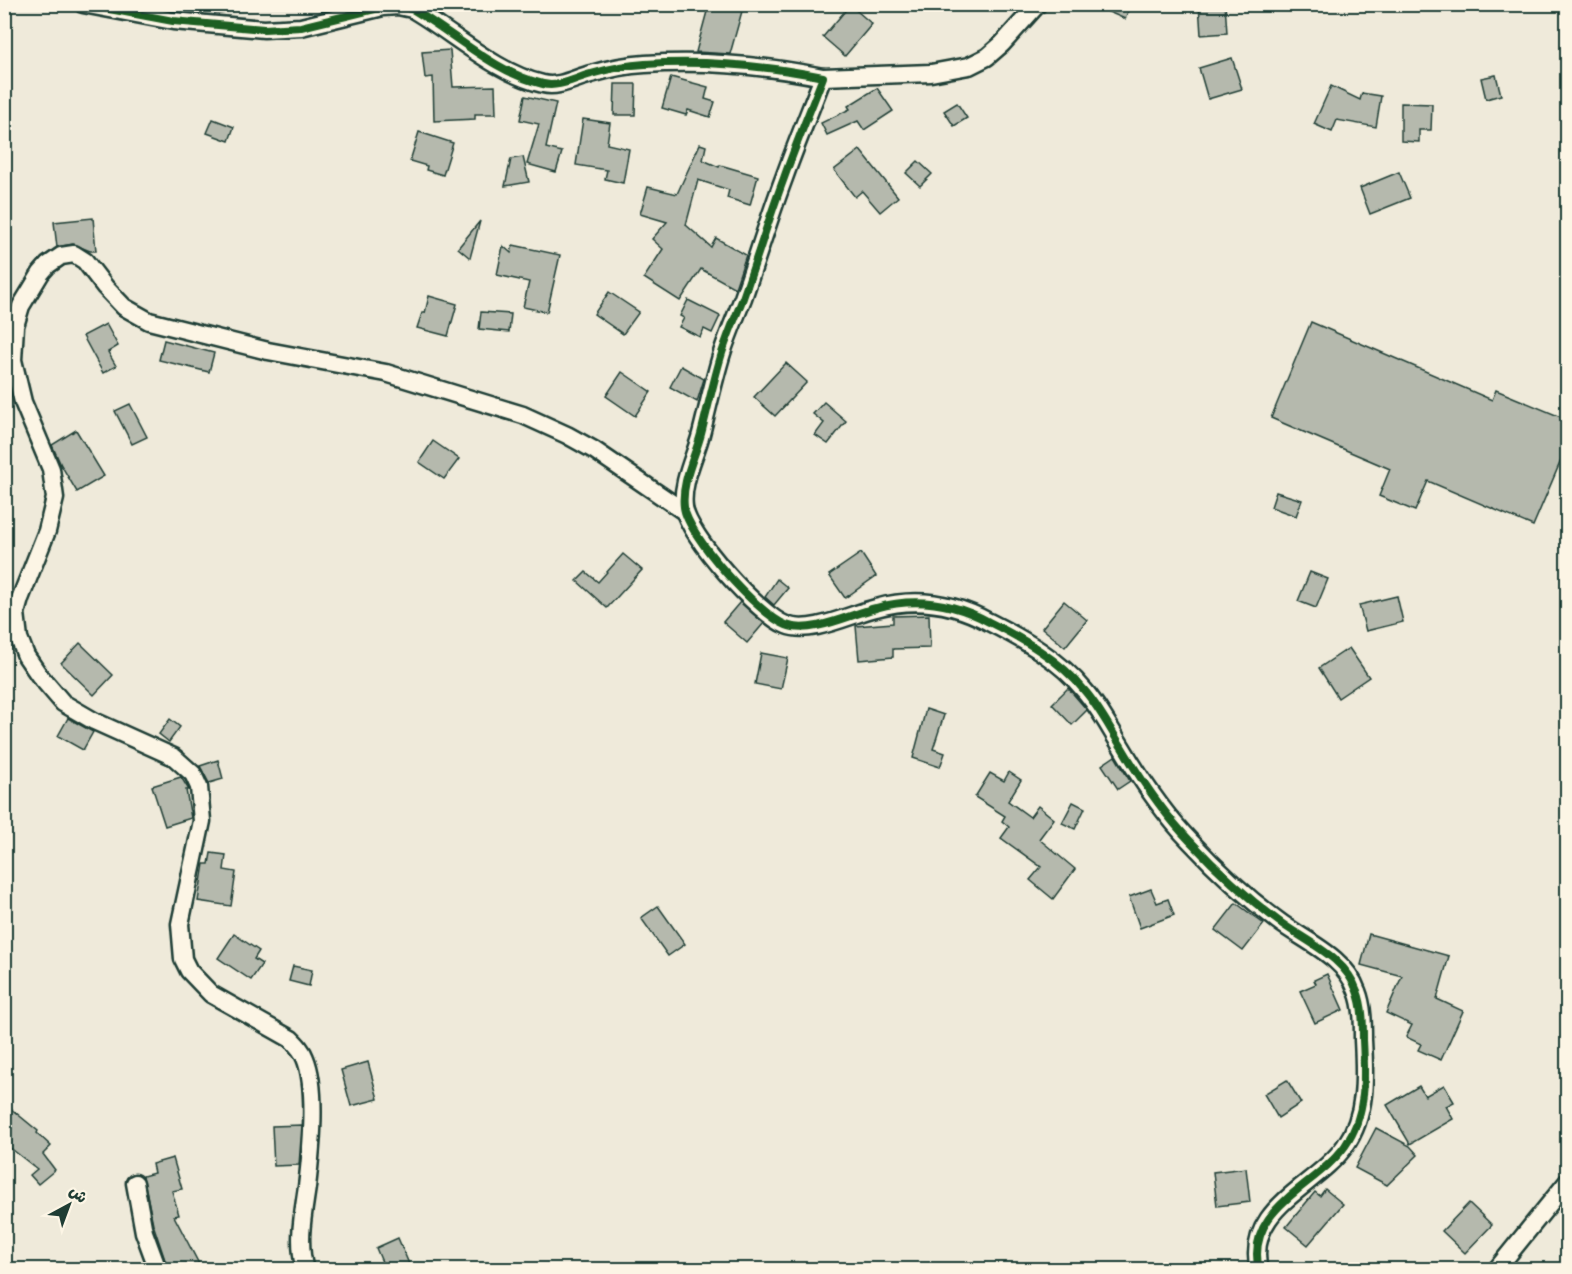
<svg xmlns="http://www.w3.org/2000/svg" width="1572" height="1274" font-family="Mali,'Playpen Sans Arabic',sans-serif">
	<style>
		.building { fill: #b5b9ad; stroke: #1f3d34; stroke-width: 1.5 }
		.lines { fill: none; stroke-linecap: round; stroke-linejoin: round }
		.minor-casing { stroke: #1f3d34; stroke-width: 21 }
		.minor { stroke: #fcf5e5; stroke-width: 16 }
		.cycleway-casing { stroke: #fcf5e5; stroke-width: 11 }
		.cycleway { stroke: #1b5e20; stroke-width: 8 }
	</style>
	<rect width="100%" height="100%" fill="#efeada"/>
	<filter id="ink" filterUnits="userSpaceOnUse"><feTurbulence type="fractalNoise" baseFrequency=".0167" numOctaves="2"/><feDisplacementMap in="SourceGraphic" scale="12" xChannelSelector="R" yChannelSelector="G"/><feConvolveMatrix kernelMatrix="1 2 1 2 8 2 1 2 1" color-interpolation-filters="sRGB"/></filter>
	<g filter="url(#ink)">
		<!-- building -->
		<g class="building">
			<polygon points="709,4 744,4 730,54 696,52"/>
			<polygon points="1090,4 1131,4 1125,19"/>
			<polygon points="1199,4 1225,4 1227,33 1201,35"/>
			<polygon points="850,5 872,24 845,56 823,37"/>
			<polygon points="450,50 453,87 495,86 496,114 475,114 475,119 434,121 433,77 425,78 422,52"/>
			<polygon points="1232,58 1242,89 1208,99 1199,68"/>
			<polygon points="1496,75 1501,95 1486,99 1481,78"/>
			<polygon points="671,77 708,87 705,99 715,102 710,117 688,110 686,115 662,108"/>
			<polygon points="615,84 636,84 635,115 614,115"/>
			<polygon points="1331,86 1360,100 1362,93 1381,96 1376,127 1337,120 1332,132 1314,124"/>
			<polygon points="877,88 893,111 864,130 858,121 827,135 821,123 850,109 848,106"/>
			<polygon points="525,96 556,103 546,148 562,152 556,172 527,164 539,124 520,120"/>
			<polygon points="957,103 967,118 954,126 944,111"/>
			<polygon points="1401,103 1432,104 1431,130 1419,130 1419,142 1401,141"/>
			<polygon points="213,119 234,127 229,141 207,133"/>
			<polygon points="583,119 610,123 607,144 629,149 623,183 605,179 607,170 576,165"/>
			<polygon points="419,132 453,143 443,175 426,170 427,166 410,161"/>
			<polygon points="700,144 706,146 703,160 719,167 720,165 758,176 750,205 727,198 729,190 698,180 686,225 711,247 716,238 746,255 735,288 701,269 680,301 644,278 663,249 652,239 667,222 640,214 648,187 677,194"/>
			<polygon points="860,150 898,197 880,212 862,191 855,197 834,170"/>
			<polygon points="523,157 529,182 505,186 511,159"/>
			<polygon points="918,161 932,174 920,186 906,173"/>
			<polygon points="1399,172 1410,198 1370,214 1360,188"/>
			<polygon points="93,218 96,251 90,251 73,244 57,247 54,222"/>
			<polygon points="480,221 470,258 458,248"/>
			<polygon points="513,245 560,255 547,312 523,307 529,282 497,275 503,246 511,253"/>
			<polygon points="609,292 639,312 623,334 594,314"/>
			<polygon points="429,296 457,304 448,336 417,328 422,313 425,313"/>
			<polygon points="688,300 720,316 712,333 704,329 700,337 679,327 684,318 680,316"/>
			<polygon points="481,312 511,314 509,332 479,329"/>
			<polygon points="1311,322 1492,400 1496,390 1568,420 1568,444 1533,526 1428,481 1415,511 1379,496 1390,469 1271,418"/>
			<polygon points="106,324 118,346 108,352 116,366 103,373 83,336"/>
			<polygon points="164,340 214,353 209,372 159,360"/>
			<polygon points="786,363 807,382 775,416 754,397"/>
			<polygon points="681,366 704,379 697,402 670,387"/>
			<polygon points="622,372 651,392 635,416 606,396"/>
			<polygon points="824,402 846,421 828,444 815,435 824,423 813,414"/>
			<polygon points="130,404 147,437 132,444 115,411"/>
			<polygon points="76,430 104,476 77,492 61,465 52,445"/>
			<polygon points="433,441 459,459 444,479 419,462"/>
			<polygon points="1276,492 1302,500 1296,516 1271,507"/>
			<polygon points="861,553 876,576 845,598 829,575"/>
			<polygon points="623,554 642,570 607,608 577,581 586,572 598,582"/>
			<polygon points="1310,572 1328,579 1316,608 1298,601"/>
			<polygon points="777,579 788,588 774,605 765,597"/>
			<polygon points="1397,596 1403,622 1366,631 1359,605"/>
			<polygon points="1064,601 1087,620 1065,647 1042,628"/>
			<polygon points="740,602 764,623 747,643 723,622"/>
			<polygon points="929,615 930,648 893,649 893,657 859,660 856,626 893,623 893,616"/>
			<polygon points="80,643 113,675 94,695 61,663"/>
			<polygon points="1349,648 1369,677 1338,698 1319,668"/>
			<polygon points="761,653 788,658 781,689 755,684"/>
			<polygon points="1068,688 1087,710 1072,725 1052,704"/>
			<polygon points="926,709 944,715 933,749 945,753 940,767 913,758"/>
			<polygon points="68,718 93,732 83,750 58,736"/>
			<polygon points="170,719 180,727 169,742 159,734"/>
			<polygon points="1115,756 1130,781 1118,789 1102,765"/>
			<polygon points="218,760 223,779 209,783 200,766"/>
			<polygon points="1009,772 1021,780 1008,801 1030,817 1038,806 1054,819 1039,839 1075,869 1053,899 1030,880 1041,867 1001,838 1009,827 1002,821 1005,816 975,797 990,773 1004,781"/>
			<polygon points="181,777 189,790 186,790 191,818 165,826 152,786"/>
			<polygon points="1073,802 1085,808 1075,829 1062,823"/>
			<polygon points="211,853 226,855 224,870 236,872 231,906 198,901 204,864 209,864"/>
			<polygon points="1151,889 1157,903 1168,899 1174,915 1140,928 1129,897"/>
			<polygon points="1236,903 1264,924 1243,951 1215,930"/>
			<polygon points="658,906 685,944 668,956 641,918"/>
			<polygon points="234,934 259,951 254,959 262,964 251,980 218,958"/>
			<polygon points="1369,934 1449,956 1437,999 1463,1011 1441,1060 1418,1050 1421,1044 1406,1037 1412,1025 1386,1013 1402,976 1361,965"/>
			<polygon points="293,966 312,970 309,986 289,981"/>
			<polygon points="1327,974 1343,1010 1315,1023 1300,991 1316,984 1314,980"/>
			<polygon points="368,1062 378,1099 351,1106 341,1070"/>
			<polygon points="1287,1080 1301,1103 1278,1118 1264,1094"/>
			<polygon points="1444,1085 1454,1102 1446,1106 1453,1119 1410,1144 1387,1105 1419,1086 1425,1096"/>
			<polygon points="4,1103 38,1131 37,1133 51,1146 43,1154 55,1170 38,1184 30,1175 37,1169 4,1143"/>
			<polygon points="302,1125 299,1165 274,1166 272,1126"/>
			<polygon points="1376,1128 1410,1146 1418,1155 1387,1185 1355,1168"/>
			<polygon points="173,1158 182,1189 172,1191 179,1215 174,1216 199,1264 189,1269 168,1269 153,1224 143,1176 154,1173 152,1164"/>
			<polygon points="1246,1168 1250,1202 1217,1206 1213,1172"/>
			<polygon points="1325,1189 1343,1204 1308,1245 1286,1227 1315,1192 1320,1196"/>
			<polygon points="1469,1203 1492,1225 1465,1253 1442,1231"/>
			<polygon points="398,1238 409,1264 405,1266 408,1269 385,1269 376,1248"/>
		</g>
		<g class="lines">
			<!-- minor casing -->
			<g class="minor-casing">
				<g id="minor">
					<path d="M83 4 173 21 264 29 301 27 383 7 398 6 412 9C452 32 497 74 543 84 559 88 575 78 591 74 608 69 627 65 645 64 702 60 767 66 823 77 810 111 796 144 784 178 769 218 757 258 743 298 736 316 728 334 722 353 714 379 708 407 701 434 695 457 681 482 684 507 687 535 759 615 786 625 811 635 851 614 876 608 915 597 954 603 989 622 1023 639 1060 660 1084 690 1099 707 1109 727 1121 746 1141 780 1163 813 1190 841 1217 870 1245 896 1277 920 1304 941 1345 956 1357 991 1363 1006 1363 1024 1363 1040 1365 1076 1367 1115 1345 1146 1316 1187 1244 1208 1259 1270"/>
					<polyline points="823,77 931,73 969,66 987,57 1002,44 1038,4"/>
					<polyline points="135,1183 144,1232 158,1270"/>
					<path d="M305 1270C297 1242 303 1215 307 1187 311 1153 318 1089 305 1058 302 1050 297 1045 291 1039L211 994 189 971 183 959 180 924 202 821 199 787 193 774 174 757 94 721 63 703 39 675 26 656 19 638 16 613 20 599 47 531 55 498 51 469 23 402 13 360 15 326 21 306 41 273 48 265 61 256 74 254 85 261 105 287 124 307 149 321 268 351 386 373 523 415 567 435 594 450 685 512"/>
					<polyline points="1496,1270 1568,1181"/>
				</g>
			</g>
			<!-- minor -->
			<use href="#minor" class="minor"/>
			<!-- cycleway casing -->
			<g class="cycleway-casing">
				<path id="cycleway" d="M83 4 173 21 264 29 301 27 383 7 398 6 412 9C452 32 497 74 543 84 559 88 575 78 591 74 608 69 627 65 645 64 702 60 767 66 823 77 810 111 796 144 784 178 769 218 757 258 743 298 736 316 728 334 722 353 714 379 708 407 701 434 695 457 681 482 684 507 687 535 759 615 786 625 811 635 851 614 876 608 915 597 954 603 989 622 1023 639 1060 660 1084 690 1099 707 1109 727 1121 746 1141 780 1163 813 1190 841 1217 870 1245 896 1277 920 1304 941 1345 956 1357 991 1363 1006 1363 1024 1363 1040 1365 1076 1367 1115 1345 1146 1316 1187 1244 1208 1259 1270"/>
			</g>
			<!-- cycleway -->
			<use href="#cycleway" class="cycleway"/>
		</g>
	</g>
	<!-- margin -->
	<rect width="1572" height="1274" fill="none" stroke="#fcf5e5" stroke-width="24"/>
	<rect x="12" y="12" width="1548" height="1250" fill="none" stroke="#1f3d34" stroke-width="2" filter="url(#ink)"/>
	<!-- north arrow -->
	<g transform="translate(69 1205) rotate(41)" stroke="#fcf5e5" stroke-width="4.5" paint-order="stroke">
	<path d="M0-4.5L10 22L0 15L-10 22Z" fill="#1f3d34"/>
	<text y="-9" font-size="16" font-weight="bold" text-anchor="middle" fill="#1f3d34">ش</text>
	</g>
</svg>
